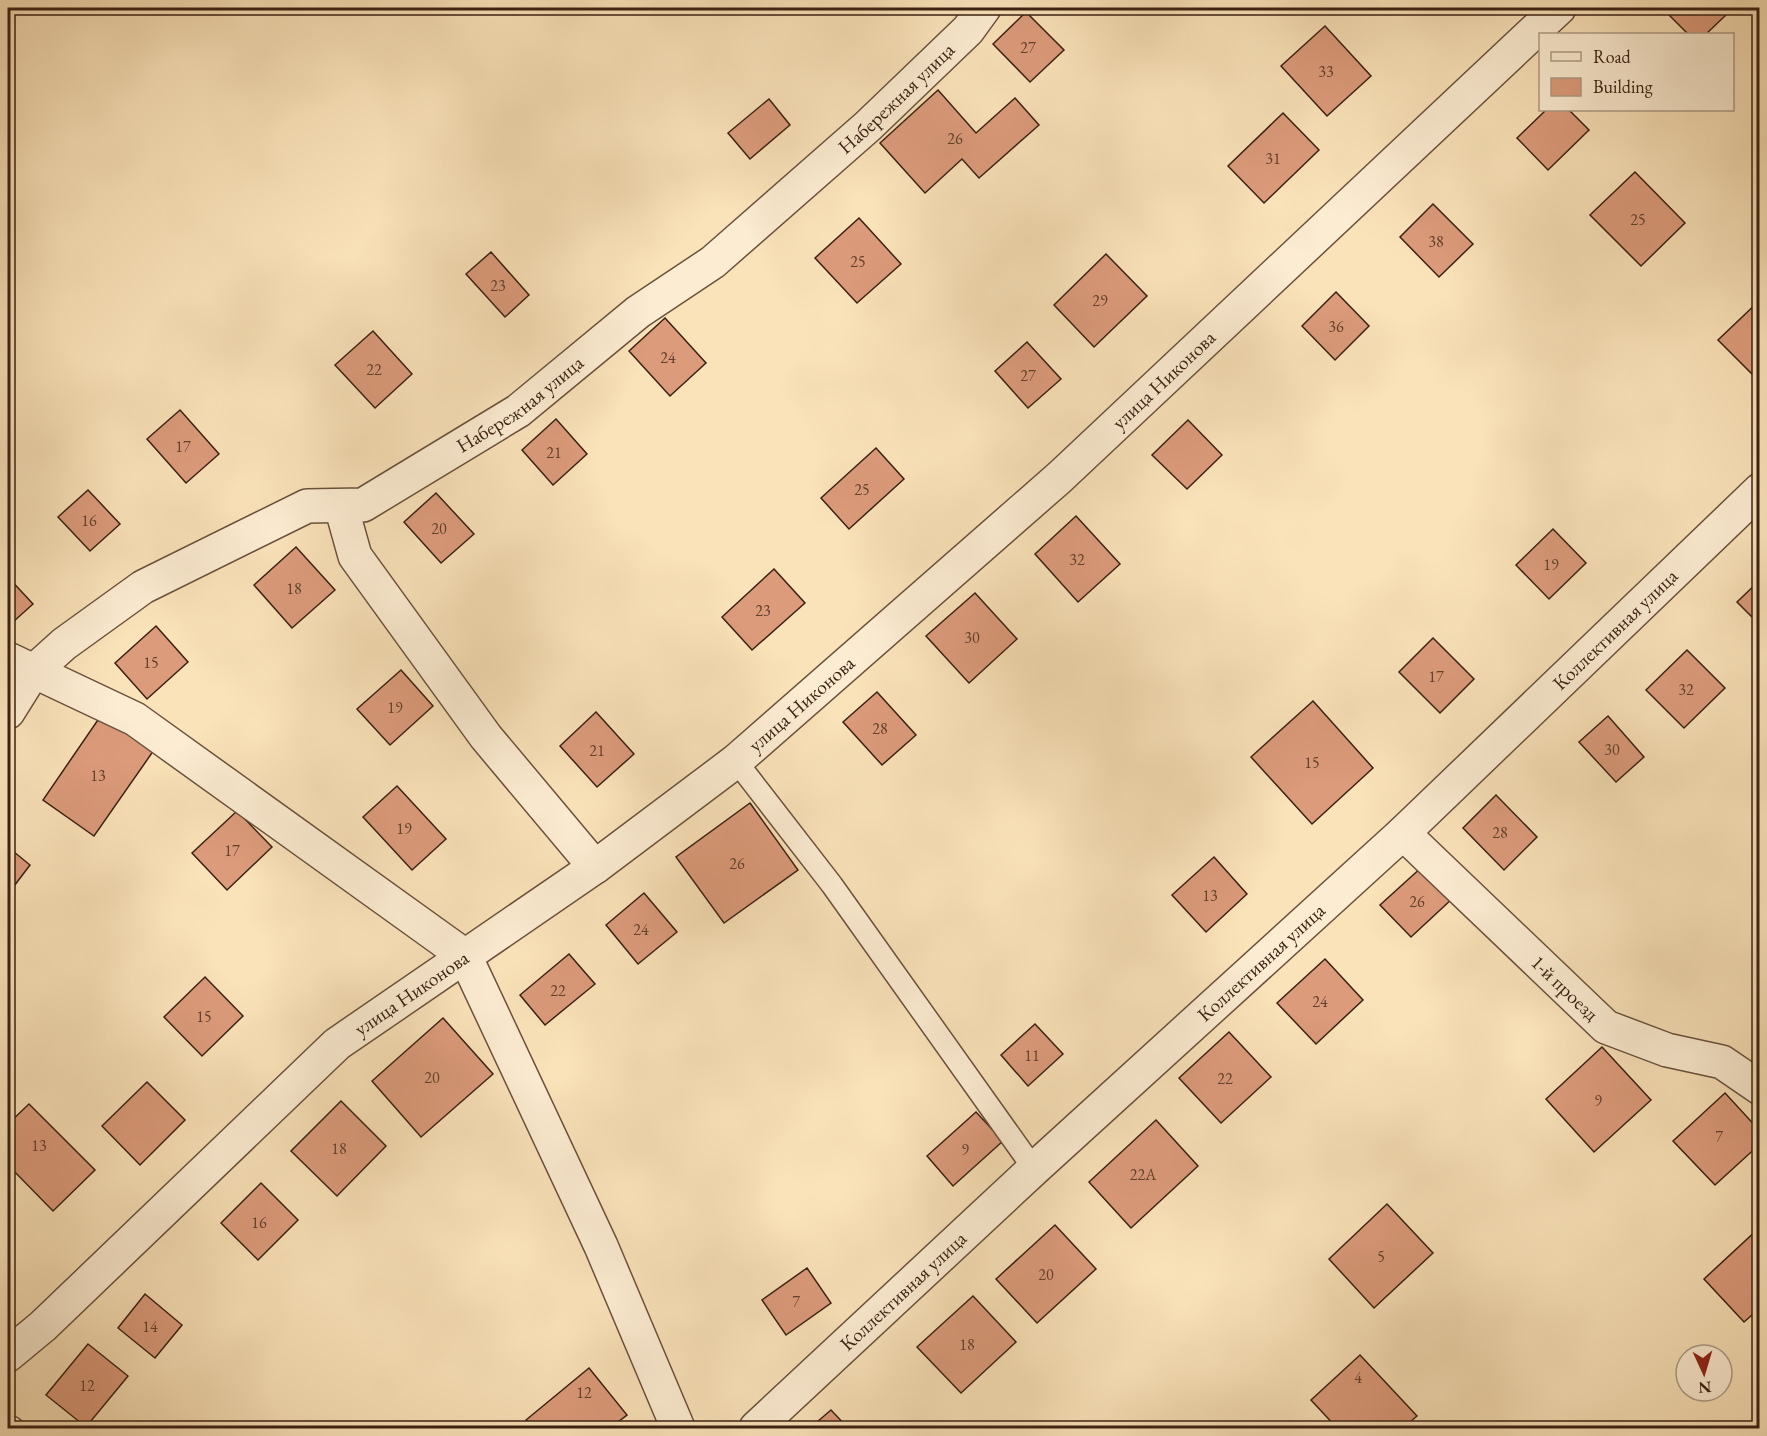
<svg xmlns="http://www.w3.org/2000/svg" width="1767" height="1436" font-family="'EB Garamond',serif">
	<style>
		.building { fill: #dc9b7b; stroke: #3a2113; stroke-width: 1.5 }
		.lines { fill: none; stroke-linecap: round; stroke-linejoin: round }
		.service-casing { stroke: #6a513c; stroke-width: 24 }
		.minor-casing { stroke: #6a513c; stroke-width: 36 }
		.service { stroke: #fcecd2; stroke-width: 21 }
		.minor { stroke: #fcecd2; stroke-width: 33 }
		.labels { text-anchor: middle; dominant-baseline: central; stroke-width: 4.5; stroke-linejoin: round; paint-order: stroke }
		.number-label { font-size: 16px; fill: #62402d }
		.street-label { font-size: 20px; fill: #3a2113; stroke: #fcecd2 }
	</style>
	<rect width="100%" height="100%" fill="#fae2b9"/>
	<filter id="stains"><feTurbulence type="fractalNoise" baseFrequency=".00333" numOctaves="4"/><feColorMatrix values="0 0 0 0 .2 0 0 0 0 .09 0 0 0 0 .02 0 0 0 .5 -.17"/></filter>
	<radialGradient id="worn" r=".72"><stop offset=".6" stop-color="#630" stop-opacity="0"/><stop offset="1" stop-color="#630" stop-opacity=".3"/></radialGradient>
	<!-- building -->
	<g class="building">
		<polygon points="1662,8 1721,8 1727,14 1706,34 1688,34"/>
		<polygon points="1026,12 1064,50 1030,82 993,44"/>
		<polygon points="1325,26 1371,76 1327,116 1281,66"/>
		<polygon points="938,90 976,133 1015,98 1039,125 979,178 962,159 925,193 880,143"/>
		<polygon points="769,99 790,125 750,159 728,133"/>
		<polygon points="1546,110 1569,110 1589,130 1548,170 1517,138"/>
		<polygon points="1283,113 1319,150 1264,203 1228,166"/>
		<polygon points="1635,172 1685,223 1641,266 1590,215"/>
		<polygon points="1433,204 1473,244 1439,277 1400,237"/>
		<polygon points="859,218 901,264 857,303 815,258"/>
		<polygon points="491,252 529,295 505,317 466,274"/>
		<polygon points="1106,254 1147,296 1094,347 1054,305"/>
		<polygon points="1336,292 1369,326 1335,360 1302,326"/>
		<polygon points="1760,300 1760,377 1757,379 1718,340"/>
		<polygon points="665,318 706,363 670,396 629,351"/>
		<polygon points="373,331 412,374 375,408 335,365"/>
		<polygon points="1027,342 1061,379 1028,408 995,371"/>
		<polygon points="180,410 219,454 186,483 147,439"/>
		<polygon points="556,419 587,454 553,485 522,450"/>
		<polygon points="1188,420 1222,455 1187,489 1152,455"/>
		<polygon points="876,448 904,479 849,529 821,498"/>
		<polygon points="88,490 120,524 90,551 58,517"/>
		<polygon points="436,493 474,534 441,563 404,522"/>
		<polygon points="1076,516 1120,564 1078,602 1035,554"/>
		<polygon points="1553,529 1586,563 1549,599 1516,565"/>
		<polygon points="296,547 335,590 292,628 254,585"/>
		<polygon points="774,569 805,603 752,650 722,617"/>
		<polygon points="8,577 33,604 13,622 8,616"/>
		<polygon points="1760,580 1760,625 1737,602"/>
		<polygon points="975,593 1017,639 969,683 926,636"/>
		<polygon points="156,626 188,662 147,699 115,663"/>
		<polygon points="1433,638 1474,679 1440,713 1399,672"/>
		<polygon points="1687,650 1725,688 1684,728 1646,690"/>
		<polygon points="401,670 433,706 390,745 357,709"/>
		<polygon points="877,692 916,735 882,765 843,722"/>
		<polygon points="1313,701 1373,768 1312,824 1251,757"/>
		<polygon points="596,712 634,754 597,787 560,746"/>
		<polygon points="102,714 154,750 94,836 43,800"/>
		<polygon points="1608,716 1644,757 1616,782 1579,742"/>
		<polygon points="397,786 446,839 412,870 363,817"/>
		<polygon points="1496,795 1537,837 1504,870 1463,828"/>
		<polygon points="750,803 798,870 724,923 676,857"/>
		<polygon points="237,811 272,847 227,890 192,853"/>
		<polygon points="8,847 30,865 8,894"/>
		<polygon points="1214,857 1247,894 1206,932 1172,895"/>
		<polygon points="1423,866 1453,898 1411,937 1380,905"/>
		<polygon points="644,893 677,932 638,964 606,925"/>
		<polygon points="569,954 595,984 545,1025 520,995"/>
		<polygon points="1325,959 1363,1000 1316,1044 1277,1003"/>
		<polygon points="205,977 243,1016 202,1056 164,1017"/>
		<polygon points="443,1018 493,1074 421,1137 372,1081"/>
		<polygon points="1035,1024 1063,1054 1028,1086 1001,1055"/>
		<polygon points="1229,1032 1271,1077 1221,1123 1179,1078"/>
		<polygon points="1602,1047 1651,1100 1594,1152 1546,1099"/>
		<polygon points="147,1082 185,1120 140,1165 102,1126"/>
		<polygon points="1725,1093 1760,1131 1760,1144 1715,1185 1673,1141"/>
		<polygon points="341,1101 386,1146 337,1196 291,1151"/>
		<polygon points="29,1104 95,1170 53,1211 8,1165 8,1124"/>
		<polygon points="976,1112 1003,1141 953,1186 927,1156"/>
		<polygon points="1156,1120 1198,1166 1131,1228 1089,1182"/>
		<polygon points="261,1183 298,1220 258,1260 221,1223"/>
		<polygon points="1387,1204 1433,1253 1374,1308 1329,1259"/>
		<polygon points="1055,1225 1096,1269 1037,1323 996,1279"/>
		<polygon points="1758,1229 1760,1308 1744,1322 1704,1279"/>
		<polygon points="807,1268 831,1303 786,1335 762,1300"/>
		<polygon points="145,1294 182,1325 155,1358 118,1328"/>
		<polygon points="973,1296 1016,1342 961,1393 917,1347"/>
		<polygon points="88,1344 128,1376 86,1427 46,1395"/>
		<polygon points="1360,1355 1417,1416 1403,1428 1337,1428 1311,1400"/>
		<polygon points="589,1368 627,1415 610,1428 533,1428 526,1420"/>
		<polygon points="831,1410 848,1428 810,1428"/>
	</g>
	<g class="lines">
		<!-- service casing -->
		<g class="service-casing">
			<g id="service">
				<polyline points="736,761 832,885 1034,1169"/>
				<polyline points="8,1425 13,1428"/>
			</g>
		</g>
		<!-- minor casing -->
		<g class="minor-casing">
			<g id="minor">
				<polyline points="341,506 355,556 486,737 595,867"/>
				<polyline points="8,659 135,719 465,956 601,1246 678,1428"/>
				<path id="s1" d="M8 712 33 672 64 644 143 587 307 506 363 505 518 411 638 312 713 262 868 126 968 30 984 8"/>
				<path id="s2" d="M1403 833 1606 1027 1667 1050 1722 1062 1760 1088"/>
				<path id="s3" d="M8 1355 43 1326 337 1044 595 867 736 761 1060 477 1559 8"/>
				<path id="s4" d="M756 1428 1034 1169 1403 833 1760 490"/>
			</g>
		</g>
		<!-- service -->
		<use href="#service" class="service"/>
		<!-- minor -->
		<use href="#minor" class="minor"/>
	</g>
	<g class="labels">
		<!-- number labels -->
		<g class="number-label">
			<text x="1028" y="47">27</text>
			<text x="1326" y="71">33</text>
			<text x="955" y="138">26</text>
			<text x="1273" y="158">31</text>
			<text x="1638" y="219">25</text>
			<text x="1436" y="241">38</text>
			<text x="858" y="261">25</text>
			<text x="498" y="285">23</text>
			<text x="1100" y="300">29</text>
			<text x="1336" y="326">36</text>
			<text x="668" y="357">24</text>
			<text x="374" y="369">22</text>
			<text x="1028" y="375">27</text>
			<text x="183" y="446">17</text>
			<text x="554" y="452">21</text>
			<text x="862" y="489">25</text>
			<text x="89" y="520">16</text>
			<text x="439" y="528">20</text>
			<text x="1077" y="559">32</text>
			<text x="1551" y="564">19</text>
			<text x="294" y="588">18</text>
			<text x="763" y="610">23</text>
			<text x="972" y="637">30</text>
			<text x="151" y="662">15</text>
			<text x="1436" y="676">17</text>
			<text x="1686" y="689">32</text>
			<text x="395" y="707">19</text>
			<text x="880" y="728">28</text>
			<text x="1612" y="749">30</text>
			<text x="597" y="750">21</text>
			<text x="1312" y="762">15</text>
			<text x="98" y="775">13</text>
			<text x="404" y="828">19</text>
			<text x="1500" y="832">28</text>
			<text x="232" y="850">17</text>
			<text x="737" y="863">26</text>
			<text x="1210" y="895">13</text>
			<text x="1417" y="901">26</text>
			<text x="641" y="929">24</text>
			<text x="558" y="990">22</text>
			<text x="1320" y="1001">24</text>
			<text x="204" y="1016">15</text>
			<text x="1032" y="1055">11</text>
			<text x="432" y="1077">20</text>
			<text x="1225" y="1078">22</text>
			<text x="1598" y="1100">9</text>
			<text x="1719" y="1136">7</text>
			<text x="39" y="1145">13</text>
			<text x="339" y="1148">18</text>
			<text x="965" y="1149">9</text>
			<text x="1143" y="1174">22А</text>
			<text x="259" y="1222">16</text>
			<text x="1381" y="1256">5</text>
			<text x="1046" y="1274">20</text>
			<text x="796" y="1301">7</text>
			<text x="150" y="1326">14</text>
			<text x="967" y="1344">18</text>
			<text x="1358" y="1377">4</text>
			<text x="87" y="1385">12</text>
			<text x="584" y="1392">12</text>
		</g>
		<!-- street labels -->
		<g class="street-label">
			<text stroke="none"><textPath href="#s1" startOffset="1098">Набережная улица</textPath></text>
			<text stroke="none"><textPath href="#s3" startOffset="1515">улица Никонова</textPath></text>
			<text stroke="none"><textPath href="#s1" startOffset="612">Набережная улица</textPath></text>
			<text stroke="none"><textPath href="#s4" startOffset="1173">Коллективная улица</textPath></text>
			<text stroke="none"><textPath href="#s3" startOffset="1029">улица Никонова</textPath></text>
			<text stroke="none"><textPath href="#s4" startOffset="687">Коллективная улица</textPath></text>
			<text stroke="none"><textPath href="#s2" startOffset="224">1-й проезд</textPath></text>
			<text stroke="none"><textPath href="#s3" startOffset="543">улица Никонова</textPath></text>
			<text stroke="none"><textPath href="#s4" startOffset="201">Коллективная улица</textPath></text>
		</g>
	</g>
	<!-- margin -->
	<rect width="1767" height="1436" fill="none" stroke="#fae2b9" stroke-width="30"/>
	<rect x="9" y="9" width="1749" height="1418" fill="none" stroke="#3a2113" stroke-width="3"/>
	<rect x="15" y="15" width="1737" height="1406" fill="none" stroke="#3a2113" stroke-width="1.5"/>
	<!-- legend -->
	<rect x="1539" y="33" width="195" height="78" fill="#fcecd2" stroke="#ae9b86" stroke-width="1.5"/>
	<rect x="1551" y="52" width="30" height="9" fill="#fcecd2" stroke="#ae9b86" stroke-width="1.5"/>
	<text x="1593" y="63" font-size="18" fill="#3a2113">Road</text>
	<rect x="1551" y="78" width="30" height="18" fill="#dc9b7b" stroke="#ae9b86" stroke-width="1.5"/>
	<text x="1593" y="93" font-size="18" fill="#3a2113">Building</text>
	<!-- north arrow -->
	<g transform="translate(1704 1373) rotate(176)"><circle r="28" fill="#fcecd2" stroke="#ae9b86" stroke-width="1.5"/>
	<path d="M0-4.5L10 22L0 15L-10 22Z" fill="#8f2418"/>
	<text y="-9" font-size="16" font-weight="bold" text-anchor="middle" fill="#3a2113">N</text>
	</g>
	<rect width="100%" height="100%" filter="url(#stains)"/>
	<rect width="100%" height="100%" fill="url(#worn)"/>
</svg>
